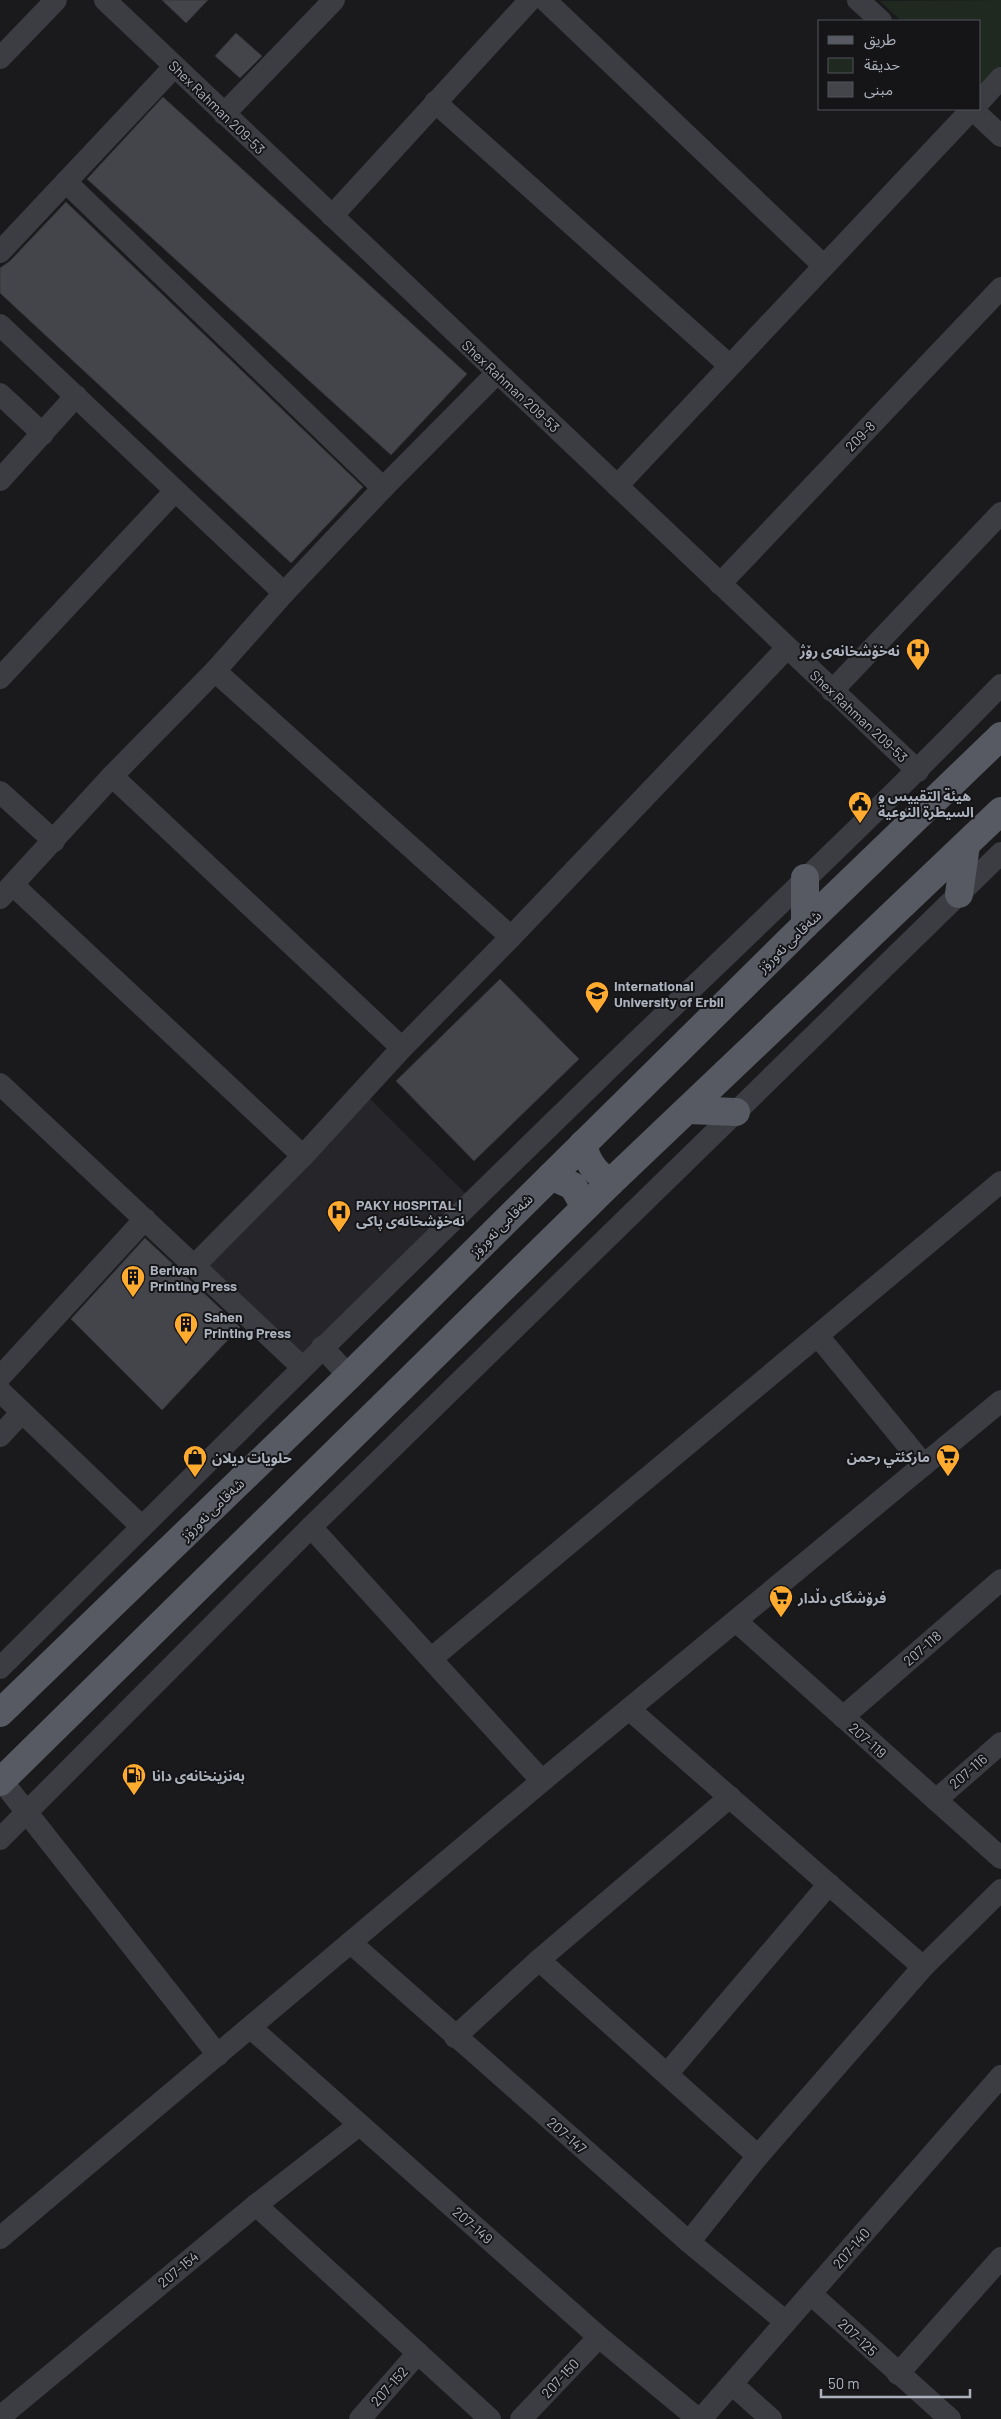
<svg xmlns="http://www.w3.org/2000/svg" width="1001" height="2419" font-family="Barlow,'Noto Sans Arabic',sans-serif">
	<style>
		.built { fill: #26262a }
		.green { fill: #1f2920 }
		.building { fill: #44454a; stroke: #343439 }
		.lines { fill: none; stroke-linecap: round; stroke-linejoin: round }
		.minor { stroke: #3b3d42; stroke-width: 22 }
		.primary { stroke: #575a62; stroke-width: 28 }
		.labels { text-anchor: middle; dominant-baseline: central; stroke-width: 4; stroke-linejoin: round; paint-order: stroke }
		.street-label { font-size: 14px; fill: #acb2bd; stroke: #151518 }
		.poi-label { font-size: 14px; font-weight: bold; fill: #acb2bd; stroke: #151518; text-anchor: start }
	</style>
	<rect width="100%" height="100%" fill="#1a1a1d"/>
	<!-- built -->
	<polygon class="built" points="366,1095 474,1202 308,1363 205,1264"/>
	<!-- green -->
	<polygon class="green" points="1001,0 1001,66 980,89 980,21 901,21 880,1"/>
	<!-- building -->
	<g class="building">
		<polygon points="162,0 208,0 186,23"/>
		<polygon points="236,33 262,56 240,78 215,56"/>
		<polygon points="163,97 467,374 391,455 87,179"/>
		<polygon points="66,202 363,487 291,563 0,293 0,268 10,261"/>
		<polygon points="500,979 579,1059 474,1161 396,1081"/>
		<polygon points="145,1238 240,1327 162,1410 71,1319"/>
	</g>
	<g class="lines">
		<!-- minor -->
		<g class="minor">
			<polyline points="105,0 918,771"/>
			<polyline points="545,0 823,265"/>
			<polyline points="858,0 881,21"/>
			<polyline points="0,58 56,0"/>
			<polyline points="980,101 1001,78"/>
			<polyline points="435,102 729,365"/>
			<polyline points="972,109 1001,136"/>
			<polyline points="224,114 334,0"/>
			<polyline points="66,182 383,488"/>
			<polyline points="332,216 530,0"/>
			<polyline points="0,252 174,67"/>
			<polyline points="0,325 284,593"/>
			<polyline points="0,394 43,434"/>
			<polyline points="0,480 76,396"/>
			<polyline points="617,486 972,109"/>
			<polyline points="720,584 1001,288"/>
			<polyline points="215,671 511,937"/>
			<polyline points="0,678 175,491"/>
			<polyline points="832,691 1001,513"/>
			<polyline points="112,776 402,1048"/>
			<polyline points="0,792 54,841"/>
			<polyline points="13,885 303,1156"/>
			<polyline points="0,898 112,776 215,671 284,593 383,488 497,373"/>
			<polyline points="0,1084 302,1367"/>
			<polyline points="195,1265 303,1156 402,1048 511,937 787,648"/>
			<polyline points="818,1336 924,1465"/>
			<polyline points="322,1347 349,1376"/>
			<polyline points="0,1377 145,1219"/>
			<polyline points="0,1391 142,1527"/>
			<polyline points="0,1436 22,1412"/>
			<polyline points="311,1527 542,1781"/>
			<polyline points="736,1621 1001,1858"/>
			<polyline points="432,1658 1001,1182"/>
			<path d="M0 1668C198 1471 397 1274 598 1079 733 948 870 820 1001 685"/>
			<polyline points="629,1709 923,1967"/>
			<polyline points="843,1717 1001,1580"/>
			<polyline points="2,1781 218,2055"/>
			<polyline points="936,1800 1001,1743"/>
			<polyline points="0,1839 311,1527 1001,853"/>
			<polyline points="351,1943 689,2242 786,2322"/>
			<polyline points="539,1960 758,2156"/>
			<polyline points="251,2028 599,2337 698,2419"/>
			<polyline points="455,2037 539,1960 730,1797"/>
			<polyline points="667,2074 829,1884"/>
			<polyline points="256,2205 490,2419"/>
			<polyline points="0,2238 542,1781 1001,1401"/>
			<polyline points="689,2242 758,2156 923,1967 1001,1890"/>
			<polyline points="811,2294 950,2419"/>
			<polyline points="898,2374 1001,2258"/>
			<polyline points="732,2384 771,2419"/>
			<polyline points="0,2417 256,2205 359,2125"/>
			<polyline points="360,2419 418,2353"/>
			<polyline points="521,2419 599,2337"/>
			<polyline points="701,2419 1001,2076"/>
		</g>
		<!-- primary -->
		<g class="primary">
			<polyline points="805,878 805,925"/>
			<polyline points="959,894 966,845"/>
			<polyline points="689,1110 736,1112"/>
			<path d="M583 1144C587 1162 595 1174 611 1182"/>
			<polyline points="551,1176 573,1186 585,1207"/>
			<polyline points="0,1713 349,1376 805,925 1001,736"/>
			<polyline points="0,1782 611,1182 1001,811"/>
		</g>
	</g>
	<!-- icons -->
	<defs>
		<g id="hospital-pin" transform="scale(1.25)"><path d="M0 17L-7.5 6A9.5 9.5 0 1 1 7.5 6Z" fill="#ffab30" stroke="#151518"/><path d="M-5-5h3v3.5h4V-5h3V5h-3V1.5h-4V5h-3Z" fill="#111"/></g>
		<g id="civic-pin" transform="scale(1.25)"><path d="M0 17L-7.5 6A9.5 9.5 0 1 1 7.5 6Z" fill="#ffab30" stroke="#151518"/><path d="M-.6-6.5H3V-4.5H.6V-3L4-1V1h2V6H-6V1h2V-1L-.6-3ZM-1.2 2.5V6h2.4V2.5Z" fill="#111"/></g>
		<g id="university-pin" transform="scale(1.25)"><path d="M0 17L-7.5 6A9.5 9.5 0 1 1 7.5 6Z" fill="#ffab30" stroke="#151518"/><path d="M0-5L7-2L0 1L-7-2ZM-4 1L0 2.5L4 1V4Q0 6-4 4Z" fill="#111"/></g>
		<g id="building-pin" transform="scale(1.25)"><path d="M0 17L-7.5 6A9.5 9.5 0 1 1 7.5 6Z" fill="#ffab30" stroke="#151518"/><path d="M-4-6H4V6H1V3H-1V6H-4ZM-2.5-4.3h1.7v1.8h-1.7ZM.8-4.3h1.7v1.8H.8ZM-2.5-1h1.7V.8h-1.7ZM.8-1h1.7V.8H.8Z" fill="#111"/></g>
		<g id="supermarket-pin" transform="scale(1.25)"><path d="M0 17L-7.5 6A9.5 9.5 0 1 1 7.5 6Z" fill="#ffab30" stroke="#151518"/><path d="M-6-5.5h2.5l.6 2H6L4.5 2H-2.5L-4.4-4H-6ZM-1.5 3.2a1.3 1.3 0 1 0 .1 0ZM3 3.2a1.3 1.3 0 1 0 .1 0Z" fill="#111"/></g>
		<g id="shop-pin" transform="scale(1.25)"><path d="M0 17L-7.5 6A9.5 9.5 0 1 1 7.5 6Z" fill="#ffab30" stroke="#151518"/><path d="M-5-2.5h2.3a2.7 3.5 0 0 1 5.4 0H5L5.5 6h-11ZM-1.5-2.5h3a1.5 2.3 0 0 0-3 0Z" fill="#111"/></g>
		<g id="fuel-pin" transform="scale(1.25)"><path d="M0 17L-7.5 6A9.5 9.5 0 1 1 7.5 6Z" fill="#ffab30" stroke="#151518"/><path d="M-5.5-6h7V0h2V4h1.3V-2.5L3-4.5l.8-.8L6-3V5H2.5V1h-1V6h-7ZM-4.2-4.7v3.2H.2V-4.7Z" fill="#111"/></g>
	</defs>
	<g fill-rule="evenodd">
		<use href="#hospital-pin" x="918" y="650"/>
		<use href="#civic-pin" x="860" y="803"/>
		<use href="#university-pin" x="597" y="993"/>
		<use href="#hospital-pin" x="339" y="1212"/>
		<use href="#building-pin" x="133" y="1277"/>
		<use href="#building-pin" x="186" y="1324"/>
		<use href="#supermarket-pin" x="948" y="1456"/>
		<use href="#shop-pin" x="195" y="1457"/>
		<use href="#supermarket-pin" x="781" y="1597"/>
		<use href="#fuel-pin" x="134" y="1775"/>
	</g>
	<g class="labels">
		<!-- street labels -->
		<g class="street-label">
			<text transform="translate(217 107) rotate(44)">Shex Rahman 209-53</text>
			<text transform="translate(511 386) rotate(43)">Shex Rahman 209-53</text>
			<text transform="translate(860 436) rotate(-46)">209-8</text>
			<text transform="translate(859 716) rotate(43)">Shex Rahman 209-53</text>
			<text transform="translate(789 941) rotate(-44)">شەقامی نەورۆز</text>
			<text transform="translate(501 1225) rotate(-45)">شەقامی نەورۆز</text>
			<text transform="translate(212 1509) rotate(-44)">شەقامی نەورۆز</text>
			<text transform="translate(922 1648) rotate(-41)">207-118</text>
			<text transform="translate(868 1740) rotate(42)">207-119</text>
			<text transform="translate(968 1771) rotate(-41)">207-116</text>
			<text transform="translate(567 2135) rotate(41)">207-147</text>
			<text transform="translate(473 2225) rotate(41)">207-149</text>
			<text transform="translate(851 2248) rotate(-49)">207-140</text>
			<text transform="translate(178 2269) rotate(-39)">207-154</text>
			<text transform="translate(858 2337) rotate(43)">207-125</text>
			<text transform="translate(560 2378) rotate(-47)">207-150</text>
			<text transform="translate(389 2386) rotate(-48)">207-152</text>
		</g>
		<!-- poi labels -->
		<g class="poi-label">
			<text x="900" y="650" text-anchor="end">نەخۆشخانەی رۆژ</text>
			<text x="878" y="795">هيئة التقييس و<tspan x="878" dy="16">السيطرة النوعية</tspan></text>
			<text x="614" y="985">International<tspan x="614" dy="16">University of Erbil</tspan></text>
			<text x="356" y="1204">PAKY HOSPITAL |<tspan x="356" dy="16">نەخۆشخانەی پاکی</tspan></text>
			<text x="150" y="1269">Berivan<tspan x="150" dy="16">Printing Press</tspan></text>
			<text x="204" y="1316">Sahen<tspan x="204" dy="16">Printing Press</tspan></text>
			<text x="930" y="1456" text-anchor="end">ماركئتي رحمن</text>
			<text x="212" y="1457">حلويات ديلان</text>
			<text x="798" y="1597">فرۆشگای دڵدار</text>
			<text x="152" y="1775">بەنزینخانەی دانا</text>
		</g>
	</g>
	<!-- legend -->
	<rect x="818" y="20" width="162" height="90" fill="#151518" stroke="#51545a"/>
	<rect x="828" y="36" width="25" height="8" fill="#575a62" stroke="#51545a"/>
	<text x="864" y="45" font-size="15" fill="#acb2bd">طريق</text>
	<rect x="828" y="58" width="25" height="15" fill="#1f2920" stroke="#51545a"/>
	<text x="864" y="70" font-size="15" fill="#acb2bd">حديقة</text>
	<rect x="828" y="82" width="25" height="15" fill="#44454a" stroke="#51545a"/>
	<text x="864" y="95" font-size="15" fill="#acb2bd">مبنى</text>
	<!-- scale -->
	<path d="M821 2389v8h149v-8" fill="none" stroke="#acb2bd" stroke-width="2.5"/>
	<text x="828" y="2389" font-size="15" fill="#acb2bd" stroke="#151518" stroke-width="4" paint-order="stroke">50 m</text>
</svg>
